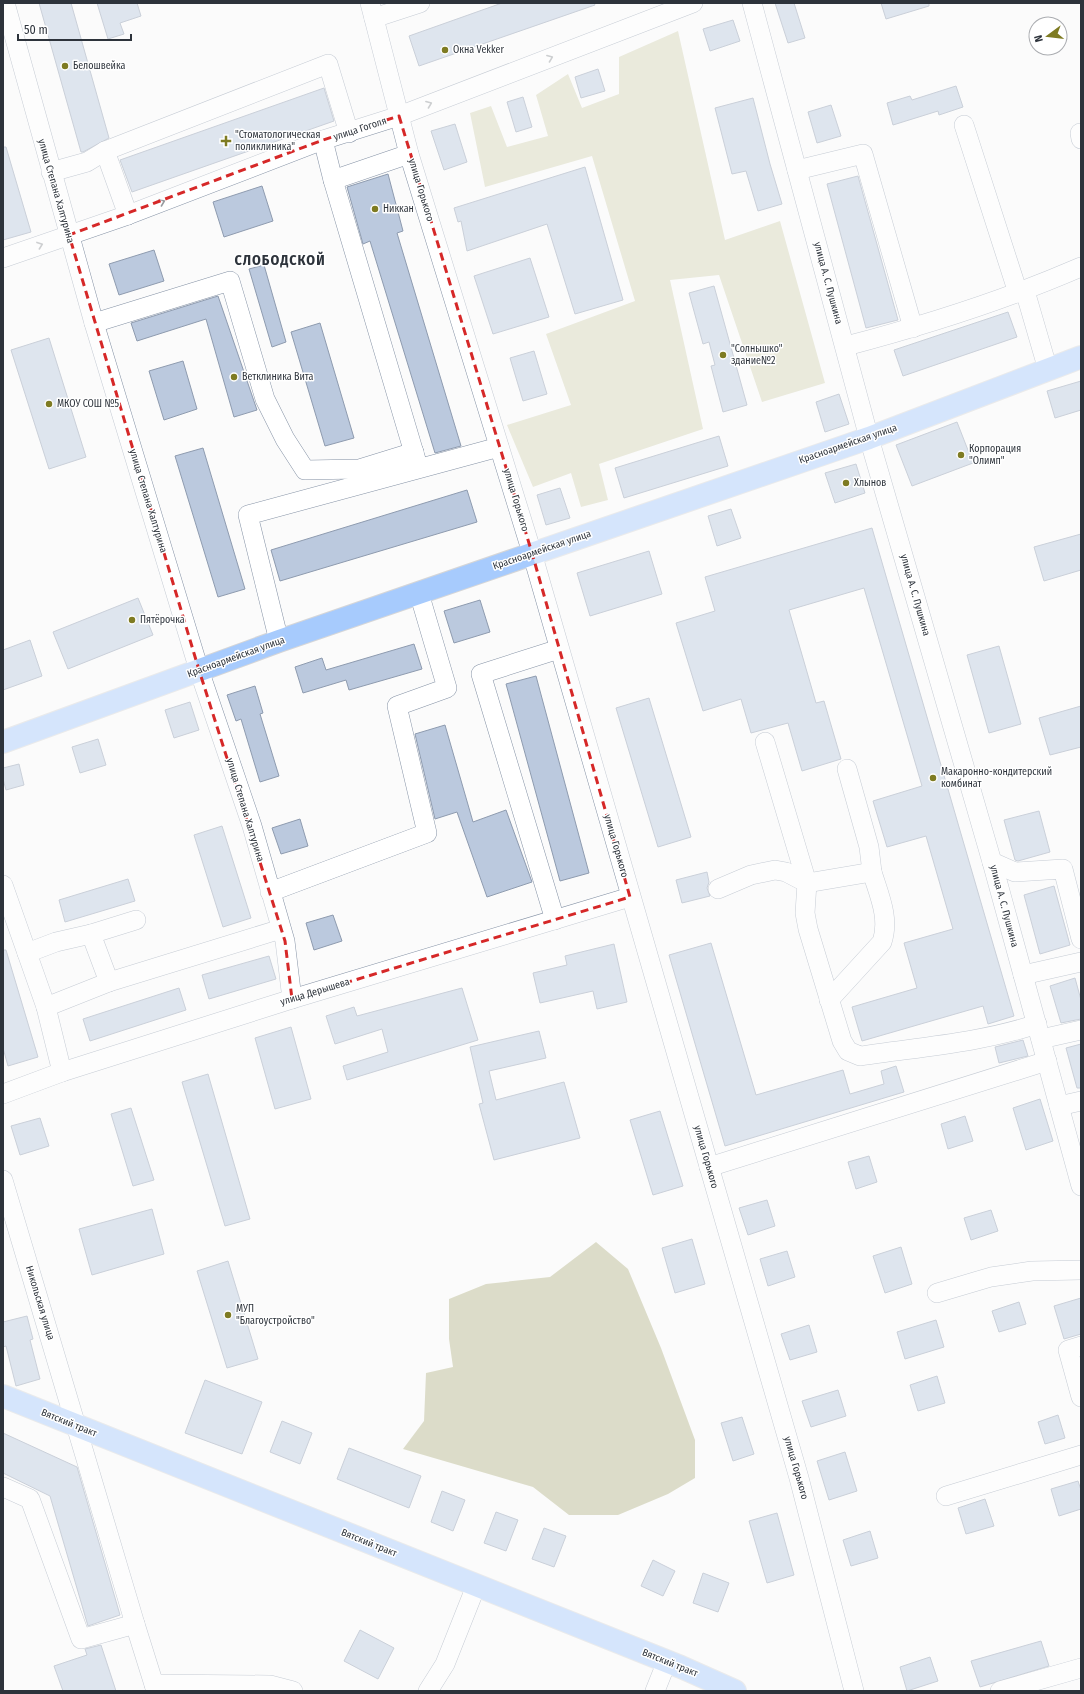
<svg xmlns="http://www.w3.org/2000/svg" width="1084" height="1694" font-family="'Fira Sans Condensed',sans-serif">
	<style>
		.green { fill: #d4d4b7 }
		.forest { fill: #b7b78c }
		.building { fill: #bbc9de; stroke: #8e9baf }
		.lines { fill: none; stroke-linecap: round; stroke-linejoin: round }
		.minor-casing { stroke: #8693a6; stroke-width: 20 }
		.major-casing { stroke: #d5d6d8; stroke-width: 24 }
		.minor { stroke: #fff; stroke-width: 19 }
		.major { stroke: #a7cbfd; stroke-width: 22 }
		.oneway { stroke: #96999d }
		.marked { fill: none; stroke: #d62828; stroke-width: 3; stroke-dasharray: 8 5; stroke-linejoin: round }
		.poi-dot { fill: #7e7b22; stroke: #fff; stroke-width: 1.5 }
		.labels { text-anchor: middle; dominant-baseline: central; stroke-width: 3; stroke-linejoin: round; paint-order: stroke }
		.poi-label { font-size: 10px; fill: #2d333b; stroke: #fff; text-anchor: start }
		.street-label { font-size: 10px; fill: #2d333b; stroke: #fff }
		.district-label { font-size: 14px; font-weight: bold; letter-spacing: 1px; fill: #2d333b; stroke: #fff }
	</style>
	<rect width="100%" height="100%" fill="#fbfbfb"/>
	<!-- green -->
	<polygon class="green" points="678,31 725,240 780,221 825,383 762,402 719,275 670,280 703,429 599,464 608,500 581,507 571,473 533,487 507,425 571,405 546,334 635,301 592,156 485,187 470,113 491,106 507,147 548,136 536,95 568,74 582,108 619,94 619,57"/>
	<!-- forest -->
	<polygon class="forest" points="596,1242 628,1269 661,1348 695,1440 695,1478 668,1494 618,1515 569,1515 533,1487 403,1449 424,1421 426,1373 453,1367 449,1339 449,1299 486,1284 550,1277"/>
	<!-- building -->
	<g class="building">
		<polygon points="39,3 71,3 109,138 83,152 81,152"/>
		<polygon points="97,3 137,3 141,16 120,23 124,34 108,39"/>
		<polygon points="502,3 594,3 595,5 419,66 409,36"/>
		<polygon points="775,3 794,3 805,38 788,43"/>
		<polygon points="881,3 929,3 929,6 886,19"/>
		<polygon points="733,20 740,41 710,51 703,29"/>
		<polygon points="598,69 605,91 581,98 575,77"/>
		<polygon points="956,86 963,107 939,115 938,111 893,125 887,103 910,96 912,100"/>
		<polygon points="324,88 334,121 132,192 120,160"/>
		<polygon points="523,97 532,127 516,132 507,102"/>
		<polygon points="753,98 770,164 782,204 758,211 746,171 732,174 715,108"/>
		<polygon points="831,105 841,136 817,143 808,112"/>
		<polygon points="455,124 467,162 444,170 431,131"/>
		<polygon points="3,147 6,147 31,232 3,240"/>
		<polygon points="585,167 623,300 575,314 547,224 467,251 461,221 458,222 454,208"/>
		<polygon points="388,174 403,231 397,233 461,446 435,453 370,241 363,244 347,187"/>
		<polygon points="858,176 898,320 866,328 827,184"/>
		<polygon points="262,186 273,221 224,237 213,202"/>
		<polygon points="154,250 164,281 119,295 109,264"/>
		<polygon points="530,258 549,317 493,334 474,276"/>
		<polygon points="264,265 286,342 272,347 249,269"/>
		<polygon points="714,286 747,405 723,412 711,366 715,365 709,342 703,344 689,293"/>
		<polygon points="218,296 257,410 234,417 206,319 137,341 131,323"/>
		<polygon points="1008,312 1017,337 903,376 894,350"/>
		<polygon points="320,323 354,438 325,446 291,332"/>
		<polygon points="49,338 86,457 49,469 11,350"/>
		<polygon points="534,351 547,394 523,401 510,358"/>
		<polygon points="183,361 197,409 164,420 149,371"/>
		<polygon points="1081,381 1081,410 1055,418 1047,391"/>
		<polygon points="839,394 849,424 825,432 816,402"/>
		<polygon points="957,422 973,463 912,486 896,445"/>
		<polygon points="719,436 728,466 624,498 615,468"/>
		<polygon points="203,448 245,589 218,597 175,456"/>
		<polygon points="856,464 865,493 835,503 825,473"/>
		<polygon points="560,488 570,518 546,525 537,495"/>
		<polygon points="467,490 477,522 280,581 271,550"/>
		<polygon points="731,509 741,538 717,546 708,516"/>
		<polygon points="872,528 1014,1016 988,1024 983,1006 862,1041 852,1007 917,988 904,943 953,929 926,836 887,847 873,801 922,786 864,588 789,610 816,703 824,701 841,759 802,771 788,723 751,733 741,699 703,711 676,623 715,611 705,577"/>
		<polygon points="1081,534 1081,570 1044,581 1034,547"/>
		<polygon points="649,551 662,594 590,616 577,573"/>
		<polygon points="138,598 153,635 68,669 53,632"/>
		<polygon points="480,600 490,632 454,643 444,611"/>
		<polygon points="30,640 42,676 3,690 3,650"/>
		<polygon points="414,644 422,669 349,690 346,680 303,693 295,667 322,658 326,670"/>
		<polygon points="999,646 1021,724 989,733 967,655"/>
		<polygon points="536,676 589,873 560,881 506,684"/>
		<polygon points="255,686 263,713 260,714 279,776 260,782 241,719 236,721 227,695"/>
		<polygon points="649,698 691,837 658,847 616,708"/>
		<polygon points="190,702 199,730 174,738 165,710"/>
		<polygon points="1081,706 1081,747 1050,755 1039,718"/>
		<polygon points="445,725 473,822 506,810 532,882 487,897 457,812 435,819 415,734"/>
		<polygon points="98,739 106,765 80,773 72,747"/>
		<polygon points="19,764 24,785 6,790 3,779 3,768"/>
		<polygon points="1039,811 1050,852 1018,861 1015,860 1004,820"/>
		<polygon points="300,819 308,846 281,854 272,828"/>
		<polygon points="222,826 251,918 223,927 194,835"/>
		<polygon points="707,872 709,882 707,888 710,896 682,903 676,880"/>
		<polygon points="128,879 135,901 65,922 59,900"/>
		<polygon points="1054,886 1070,945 1040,954 1024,895"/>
		<polygon points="333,915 342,941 314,950 306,923"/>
		<polygon points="711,943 756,1095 843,1070 850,1094 884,1084 881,1071 896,1066 904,1092 725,1146 669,955"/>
		<polygon points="614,944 627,1002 597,1009 593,991 540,1003 533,973 567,965 565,956"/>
		<polygon points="3,950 6,950 38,1057 8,1066 3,1048"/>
		<polygon points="269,956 276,979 209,999 202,975"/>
		<polygon points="1075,978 1081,1000 1081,1019 1061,1023 1050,986"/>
		<polygon points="179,988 186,1010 90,1041 83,1019"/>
		<polygon points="462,988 478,1040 347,1080 343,1066 388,1052 382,1029 335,1044 326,1016 354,1007 357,1016"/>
		<polygon points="291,1027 311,1099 275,1109 255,1038"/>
		<polygon points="539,1031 546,1058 489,1071 496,1100 564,1082 580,1138 494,1160 479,1104 483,1103 470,1047"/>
		<polygon points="1023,1040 1028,1056 999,1063 995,1047"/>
		<polygon points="1081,1044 1081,1088 1077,1088 1066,1048"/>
		<polygon points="208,1074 250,1219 225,1226 182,1082"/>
		<polygon points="1040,1099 1053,1141 1026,1150 1013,1108"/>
		<polygon points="131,1108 154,1180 133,1186 111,1114"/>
		<polygon points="660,1111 683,1186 653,1195 630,1120"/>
		<polygon points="965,1116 973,1141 948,1149 941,1124"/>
		<polygon points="40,1118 49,1146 20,1155 11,1126"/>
		<polygon points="869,1156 877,1182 856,1189 848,1162"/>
		<polygon points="767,1200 775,1226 748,1235 739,1208"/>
		<polygon points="152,1209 164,1254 92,1275 79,1229"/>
		<polygon points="991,1210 998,1231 971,1240 964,1218"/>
		<polygon points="692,1239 705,1284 675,1293 662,1248"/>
		<polygon points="901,1247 912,1284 885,1293 873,1256"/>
		<polygon points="787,1251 795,1277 768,1286 760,1259"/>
		<polygon points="228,1261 258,1359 227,1368 197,1271"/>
		<polygon points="1081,1298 1081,1334 1064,1339 1054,1306"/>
		<polygon points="1019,1302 1026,1324 999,1332 992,1311"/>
		<polygon points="27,1316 33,1339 30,1340 40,1379 16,1386 6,1346 3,1347 3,1322"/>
		<polygon points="936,1320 944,1347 905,1359 897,1332"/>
		<polygon points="809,1325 817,1352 790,1360 781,1334"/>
		<polygon points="937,1376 945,1403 918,1411 910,1385"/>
		<polygon points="205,1380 262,1402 242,1454 185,1433"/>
		<polygon points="838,1390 846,1416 811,1427 802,1401"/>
		<polygon points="1058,1415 1065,1438 1045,1444 1038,1422"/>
		<polygon points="742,1417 754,1454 733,1461 721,1423"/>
		<polygon points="282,1421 312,1433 300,1464 270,1452"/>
		<polygon points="3,1433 77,1467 120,1615 88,1626 50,1496 3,1473"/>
		<polygon points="349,1448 421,1476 409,1508 337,1479"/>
		<polygon points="845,1452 857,1491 829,1500 817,1461"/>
		<polygon points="1078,1481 1081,1490 1081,1509 1059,1516 1051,1489"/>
		<polygon points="442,1491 465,1500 453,1531 431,1522"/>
		<polygon points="985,1499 994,1526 966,1534 958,1508"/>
		<polygon points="496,1512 518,1520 506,1551 484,1543"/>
		<polygon points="777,1513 794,1575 767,1583 749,1521"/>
		<polygon points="544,1528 566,1536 554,1567 532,1559"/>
		<polygon points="870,1531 878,1558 851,1566 843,1540"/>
		<polygon points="653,1560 675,1571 663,1596 641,1586"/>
		<polygon points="703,1573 729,1583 718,1612 693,1603"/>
		<polygon points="360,1630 394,1648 378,1679 344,1661"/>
		<polygon points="1041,1641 1049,1666 980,1687 971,1661"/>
		<polygon points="101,1645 116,1691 63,1691 54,1666 87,1655 85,1649"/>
		<polygon points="930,1657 938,1681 907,1691 900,1667"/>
	</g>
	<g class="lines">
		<!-- minor casing -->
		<g class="minor-casing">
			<g id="minor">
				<polyline points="5,3 94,323 199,670 252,826 285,941 292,999"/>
				<polyline points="370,3 409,154 532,553 799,1478 854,1691"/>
				<polyline points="752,3 869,438 992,862 1081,1186"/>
				<polyline points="374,18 420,3"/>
				<polyline points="964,125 1018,293"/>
				<polyline points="1081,133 1080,133 1081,139"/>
				<polyline points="323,140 333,180 417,463"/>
				<polyline points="105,151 128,215"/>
				<polyline points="797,170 863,154 913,328"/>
				<polyline points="51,172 87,162 105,151 328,64 349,133"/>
				<polyline points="333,180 409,154"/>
				<polyline points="3,258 128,215 323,140 399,116 693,3"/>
				<polyline points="1025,291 1048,370"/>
				<polyline points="94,323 230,281 265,399 285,439 305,470 359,469 414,452"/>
				<path d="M846 346C926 325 1005 300 1081 267"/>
				<polyline points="279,641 248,515 499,447"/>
				<path d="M765 742 807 883 805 913 808 929 842 1041 848 1051 860 1056C919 1047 980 1043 1037 1024"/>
				<polyline points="847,769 869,847 872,872"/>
				<polyline points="992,862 1015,872 1063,869 1081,939"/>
				<polyline points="3,885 27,953"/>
				<path d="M718 889 751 875 775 870 786 872 807 883 872 872C879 895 890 918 882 942L829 1000"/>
				<polyline points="270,892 427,833 397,706 447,688 419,593"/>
				<polyline points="136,920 91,934 109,982 281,929"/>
				<polyline points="555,920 481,674 559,649"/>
				<polyline points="1023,975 1081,962"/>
				<polyline points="46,1007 109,982"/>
				<polyline points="1041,1039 1081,1030"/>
				<polyline points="62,1072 46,1007 27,953 56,942 91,934"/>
				<polyline points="3,1094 62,1072 292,999 630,897"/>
				<polyline points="1059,1106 1081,1101"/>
				<polyline points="709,1167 1047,1061"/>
				<polyline points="3,1180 135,1624 81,1639 30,1499 3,1487"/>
				<polyline points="937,1293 991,1277 1032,1271 1081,1270"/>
				<polyline points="1081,1346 1068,1350 1081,1397"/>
				<polyline points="946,1496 1081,1455"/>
				<polyline points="135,1624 156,1691"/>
				<polyline points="154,1684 270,1685 293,1691"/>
				<polyline points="428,1691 445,1664 476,1586"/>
				<polyline points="655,1691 667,1661"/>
				<polyline points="1000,1691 1081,1668"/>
			</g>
		</g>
		<!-- major casing -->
		<g class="major-casing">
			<g id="major">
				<polyline points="3,742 279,641 869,438 1081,357"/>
				<polyline points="3,1396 681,1667 735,1691"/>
			</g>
		</g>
		<!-- minor -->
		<use href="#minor" class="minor"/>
		<!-- major -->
		<use href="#major" class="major"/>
	</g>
	<!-- one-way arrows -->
	<defs><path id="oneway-chevron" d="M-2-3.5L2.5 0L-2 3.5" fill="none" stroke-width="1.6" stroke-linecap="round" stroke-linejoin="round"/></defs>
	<g class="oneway">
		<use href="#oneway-chevron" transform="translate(550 58) rotate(-21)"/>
		<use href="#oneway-chevron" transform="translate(429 104) rotate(-21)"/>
		<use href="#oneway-chevron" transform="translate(162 202) rotate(-21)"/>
		<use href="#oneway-chevron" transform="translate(40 245) rotate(-20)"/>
	</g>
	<!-- marked area -->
	<path d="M0 0H1084V1694H0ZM399 116 532 553 630 897 292 999 285 941 199 670 69 235 323 140Z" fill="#fbfbfb" fill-opacity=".55" fill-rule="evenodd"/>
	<path class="marked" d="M399 116 532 553 630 897 292 999 285 941 199 670 69 235 323 140Z"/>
	<!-- markers -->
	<g class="poi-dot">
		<circle cx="445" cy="50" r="4"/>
		<circle cx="65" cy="66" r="4"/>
		<path d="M224 135h4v4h4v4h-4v4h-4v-4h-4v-4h4z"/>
		<circle cx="375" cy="209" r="4"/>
		<circle cx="723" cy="355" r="4"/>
		<circle cx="234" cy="377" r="4"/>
		<circle cx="49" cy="404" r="4"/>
		<circle cx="961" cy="455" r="4"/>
		<circle cx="846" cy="483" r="4"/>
		<circle cx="132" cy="620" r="4"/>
		<circle cx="933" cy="778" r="4"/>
		<circle cx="228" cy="1315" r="4"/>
	</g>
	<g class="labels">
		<!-- poi labels -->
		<g class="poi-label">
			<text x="453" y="50">Окна Vekker</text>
			<text x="73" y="66">Белошвейка</text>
			<text x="235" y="135">"Стоматологическая<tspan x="235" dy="12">поликлиника"</tspan></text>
			<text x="383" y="209">Никкан</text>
			<text x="731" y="349">"Солнышко"<tspan x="731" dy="12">здание№2</tspan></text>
			<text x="242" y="377">Ветклиника Вита</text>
			<text x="57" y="404">МКОУ СОШ №5</text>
			<text x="969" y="449">Корпорация<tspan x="969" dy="12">"Олимп"</tspan></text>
			<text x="854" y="483">Хлынов</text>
			<text x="140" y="620">Пятёрочка</text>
			<text x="941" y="772">Макаронно-кондитерский<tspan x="941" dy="12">комбинат</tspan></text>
			<text x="236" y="1309">МУП<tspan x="236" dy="12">"Благоустройство"</tspan></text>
		</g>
		<!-- street labels -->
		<g class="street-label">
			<text transform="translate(360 129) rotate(-18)">улица Гоголя</text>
			<text transform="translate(421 190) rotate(73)">улица Горького</text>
			<text transform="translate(56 191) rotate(74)">улица Степана Халтурина</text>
			<text transform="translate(828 283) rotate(75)">улица А. С. Пушкина</text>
			<text transform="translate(848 444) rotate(-19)">Красноармейская улица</text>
			<text transform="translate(516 500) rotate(73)">улица Горького</text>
			<text transform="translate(148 501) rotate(73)">улица Степана Халтурина</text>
			<text transform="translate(542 550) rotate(-19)">Красноармейская улица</text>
			<text transform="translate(915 595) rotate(74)">улица А. С. Пушкина</text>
			<text transform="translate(236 657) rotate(-20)">Красноармейская улица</text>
			<text transform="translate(245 810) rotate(73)">улица Степана Халтурина</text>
			<text transform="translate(616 846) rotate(74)">улица Горького</text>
			<text transform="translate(1004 906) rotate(75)">улица А. С. Пушкина</text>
			<text transform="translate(315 992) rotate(-17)">улица Дерышева</text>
			<text transform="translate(706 1157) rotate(74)">улица Горького</text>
			<text transform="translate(40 1303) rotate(73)">Никольская улица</text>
			<text transform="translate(69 1423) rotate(22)">Вятский тракт</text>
			<text transform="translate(796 1468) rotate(74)">улица Горького</text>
			<text transform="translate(369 1543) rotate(22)">Вятский тракт</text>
			<text transform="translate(670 1663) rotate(22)">Вятский тракт</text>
		</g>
		<!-- district labels -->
		<g class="district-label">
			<text x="280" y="260">СЛОБОДСКОЙ</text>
		</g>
	</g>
	<!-- border -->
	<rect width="1084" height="1694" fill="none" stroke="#2d333b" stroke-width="8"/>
	<!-- north arrow -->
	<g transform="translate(1048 36) rotate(255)"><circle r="19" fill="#ffffff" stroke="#abadb1"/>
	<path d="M0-3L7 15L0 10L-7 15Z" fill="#7e7b22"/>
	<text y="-6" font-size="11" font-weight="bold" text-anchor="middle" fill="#2d333b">N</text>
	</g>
	<!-- scale -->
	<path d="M18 34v6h113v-6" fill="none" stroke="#2d333b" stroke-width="2"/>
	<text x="24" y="34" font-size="12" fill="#2d333b" stroke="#ffffff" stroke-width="3" paint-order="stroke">50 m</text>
</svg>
